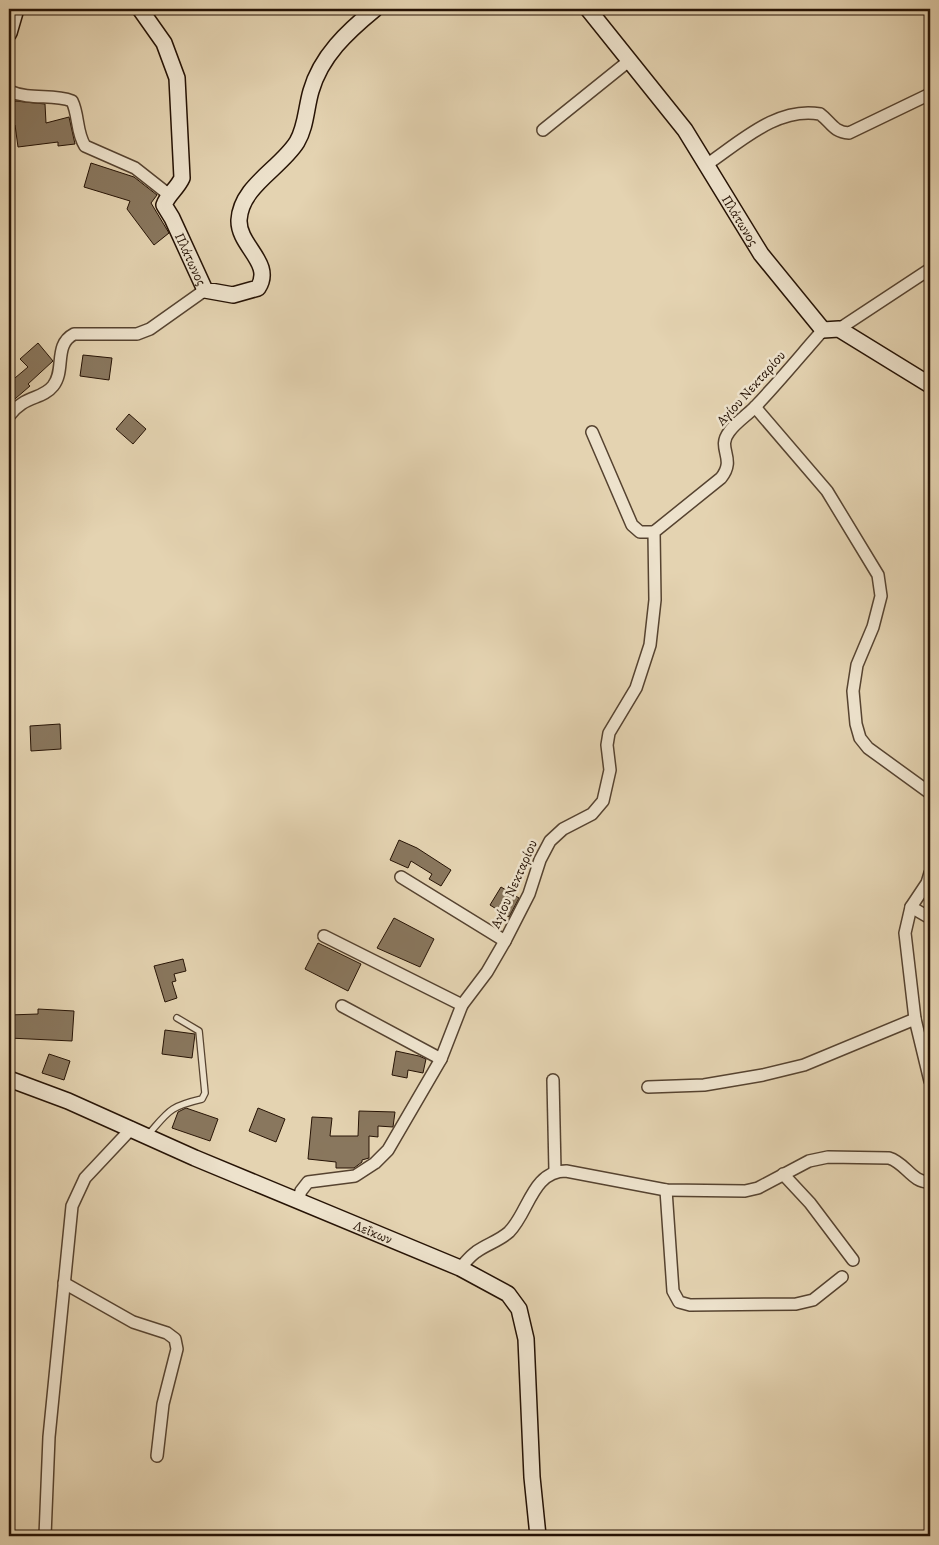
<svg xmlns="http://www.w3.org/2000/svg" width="939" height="1545" font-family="Alegreya,serif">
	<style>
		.building { fill: #89775e; stroke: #261305 }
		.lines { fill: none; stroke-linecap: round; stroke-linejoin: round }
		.lane-casing { stroke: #564330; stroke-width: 8 }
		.street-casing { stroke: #564330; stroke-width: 14 }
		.secondary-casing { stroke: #261305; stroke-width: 18 }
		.lane { stroke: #ede2cc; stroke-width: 5.5 }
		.street { stroke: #ede2cc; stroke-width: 11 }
		.secondary { stroke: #ede2cc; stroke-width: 15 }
		.labels { text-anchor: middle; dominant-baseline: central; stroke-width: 5; stroke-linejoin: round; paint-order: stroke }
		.street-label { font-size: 14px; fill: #261305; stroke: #ede2cc }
	</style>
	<rect width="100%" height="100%" fill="#e4d3b1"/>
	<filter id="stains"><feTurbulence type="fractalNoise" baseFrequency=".004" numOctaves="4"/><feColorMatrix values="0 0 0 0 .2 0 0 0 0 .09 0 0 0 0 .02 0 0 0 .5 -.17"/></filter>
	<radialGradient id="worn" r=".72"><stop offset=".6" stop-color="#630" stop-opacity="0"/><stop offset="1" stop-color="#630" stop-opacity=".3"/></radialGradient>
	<!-- building -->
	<g class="building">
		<polygon points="15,101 45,104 46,123 69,117 75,144 58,146 58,142 18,147 15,125 9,126 9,117"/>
		<polygon points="91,163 134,177 157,195 151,203 169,233 154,245 127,209 130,201 84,187"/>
		<polygon points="38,343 53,361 28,384 30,386 9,404 9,383 28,367 20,359"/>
		<polygon points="83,355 112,358 109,380 80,376"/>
		<polygon points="129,414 146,429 133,444 116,429"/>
		<polygon points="60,724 61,749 31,751 30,726"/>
		<polygon points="399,840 417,848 451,870 441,886 429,879 432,874 411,861 408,868 390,860"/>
		<polygon points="501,887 519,898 509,917 490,905"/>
		<polygon points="394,918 434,939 420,967 377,948"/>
		<polygon points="318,943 361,964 348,991 305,969"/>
		<polygon points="183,959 186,971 174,974 176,981 172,982 177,998 165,1002 154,966"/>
		<polygon points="38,1009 74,1011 72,1041 9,1038 9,1015 38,1014"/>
		<polygon points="165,1030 195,1034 192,1058 162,1054"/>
		<polygon points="396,1051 419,1056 426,1059 423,1073 408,1070 407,1078 392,1075"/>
		<polygon points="49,1054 70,1061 64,1080 42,1073"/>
		<polygon points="186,1108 218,1119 210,1141 172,1128 178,1112"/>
		<polygon points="258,1108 285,1119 276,1142 249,1131"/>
		<polygon points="359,1111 395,1112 393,1127 378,1126 378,1137 369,1136 369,1158 362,1160 362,1162 354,1168 336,1168 336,1162 308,1159 312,1117 332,1118 330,1136 358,1136"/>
	</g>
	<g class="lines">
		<!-- lane casing -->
		<g class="lane-casing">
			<path id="lane" d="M147 1136C169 1111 168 1107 202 1099L205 1093 199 1031 177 1018"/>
		</g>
		<!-- street casing -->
		<g class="street-casing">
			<g id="street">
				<path d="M9 91C32 101 52 93 72 101 79 115 76 132 85 146L135 168 168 194"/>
				<polyline points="543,130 630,60"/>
				<path d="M706 165C739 143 777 106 820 114 831 122 833 132 849 133L930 94"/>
				<polyline points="839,329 930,269"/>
				<polyline points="755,407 827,491 878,575 881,596 873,627 857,665 853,691 856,724 860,738 868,748 930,793"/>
				<path d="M9 416C24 395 42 400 53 386 66 370 53 345 74 334H137L150 329 205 290"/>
				<polyline points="592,432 632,525 640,532 654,532"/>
				<polyline points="930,873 927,883 911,907 905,933 915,1019 930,1081"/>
				<polyline points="401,877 505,941"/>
				<polyline points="911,907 930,918"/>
				<polyline points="324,936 462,1005"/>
				<polyline points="342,1006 441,1059"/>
				<polyline points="553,1080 555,1171"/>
				<polyline points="648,1087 704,1085 763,1075 804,1065 915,1019"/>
				<polyline points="783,1174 810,1203 853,1260"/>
				<polyline points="666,1190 673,1291 679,1302 690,1305 796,1304 813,1300 842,1277"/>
				<path d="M298 1201 301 1191 308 1182 355 1176 375 1163 388 1150 441 1059 462 1005 487 972 505 941 529 894 540 860 550 841 563 829 592 814 603 801 610 770 607 745 609 733 636 688 650 645 655 600 654 532 721 478C737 458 716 449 729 432 735 423 746 416 754 408 778 383 800 356 823 330"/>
				<path d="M460 1268C465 1263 470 1256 476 1252 487 1244 499 1241 509 1232 529 1212 532 1171 566 1171L666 1190 745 1191 758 1188 809 1161 828 1157 889 1158C906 1163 912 1183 930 1182"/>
				<polyline points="64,1283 133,1322 167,1333 175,1339 177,1349 163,1404 157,1456"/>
				<polyline points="45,1536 49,1437 72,1206 85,1178 132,1128"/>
			</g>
		</g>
		<!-- secondary casing -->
		<g class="secondary-casing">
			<g id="secondary">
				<path id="s1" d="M140 9 164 43 177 78 182 178C177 189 168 194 164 205L172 218 205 290 233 295 258 288C274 263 238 246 239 220 241 186 280 169 297 142 306 127 306 108 311 91 321 56 347 32 375 9"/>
				<path id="s2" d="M588 9 685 130 761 254 823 330 839 329 930 385"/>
				<polyline points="9,33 16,9"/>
				<path id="s3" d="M9 1079 68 1101 195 1158 460 1268 508 1294 519 1309 526 1339 532 1477 538 1536"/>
			</g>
		</g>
		<!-- lane -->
		<use href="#lane" class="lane"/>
		<!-- street -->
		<use href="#street" class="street"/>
		<!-- secondary -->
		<use href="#secondary" class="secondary"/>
	</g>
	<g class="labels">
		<!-- street labels -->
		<g class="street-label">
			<text stroke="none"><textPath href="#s2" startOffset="261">Πλάτωνος</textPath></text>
			<text stroke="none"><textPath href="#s1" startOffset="272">Πλάτωνος</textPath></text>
			<text transform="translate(751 388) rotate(-48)">Αγίου Νεκταρίου</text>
			<text transform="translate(514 884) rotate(-66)">Αγίου Νεκταρίου</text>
			<text stroke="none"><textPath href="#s3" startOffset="395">Λεΐκων</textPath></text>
		</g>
	</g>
	<!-- margin -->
	<rect width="939" height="1545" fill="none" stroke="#e4d3b1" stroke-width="30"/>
	<rect x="10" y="10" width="919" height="1525" fill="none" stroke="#261305" stroke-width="2.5"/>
	<rect x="15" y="15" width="909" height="1515" fill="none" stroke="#261305"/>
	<rect width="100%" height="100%" filter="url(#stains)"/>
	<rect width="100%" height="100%" fill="url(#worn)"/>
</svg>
